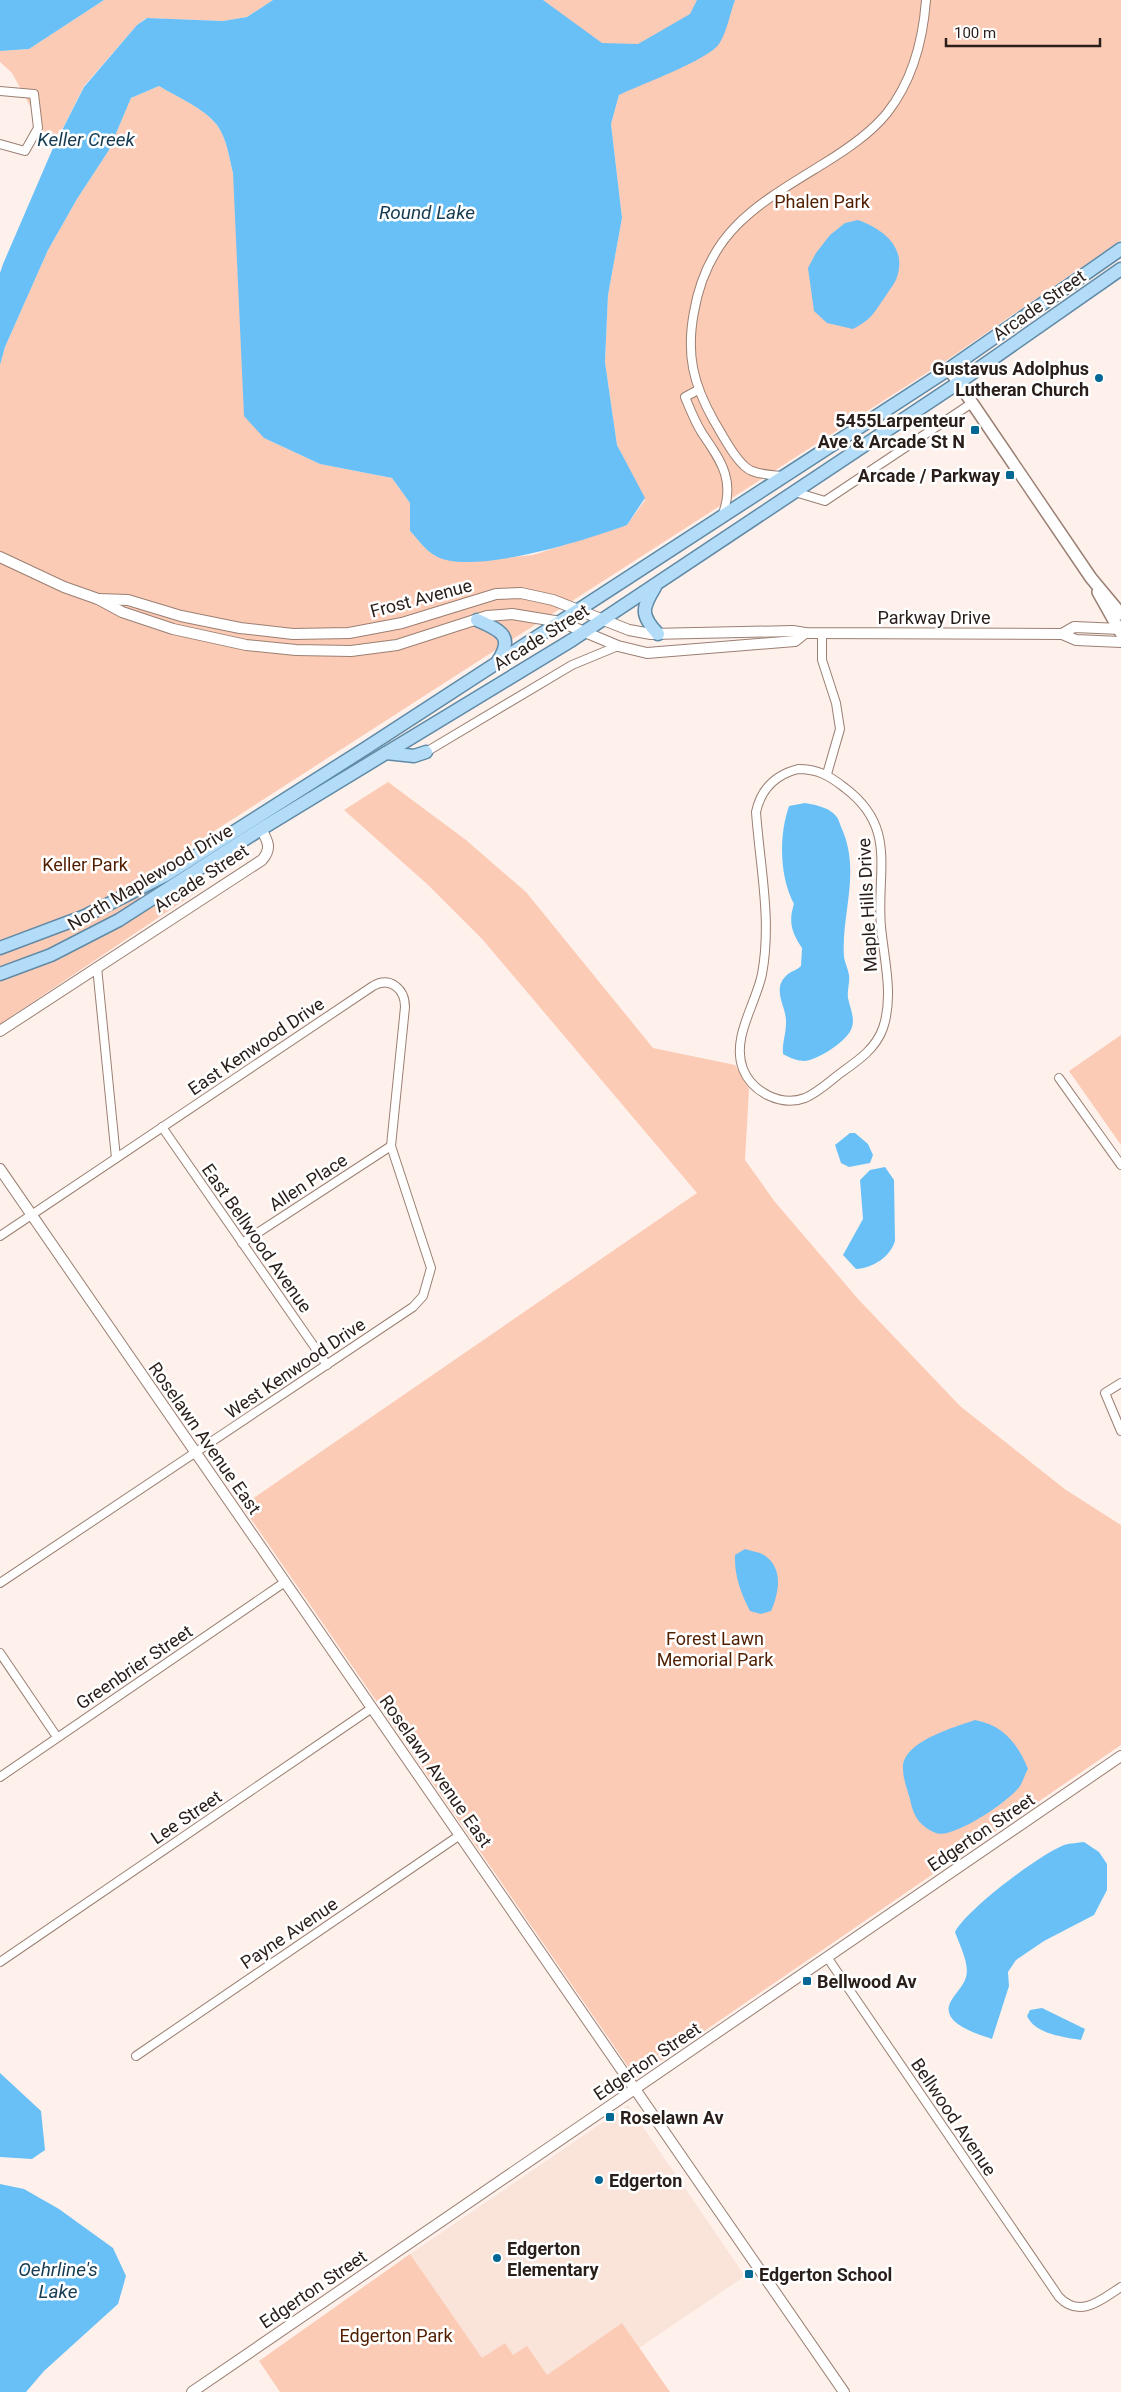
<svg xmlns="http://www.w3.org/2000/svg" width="1121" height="2392" font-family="Roboto,sans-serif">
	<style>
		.built { fill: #fae3d8 }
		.green { fill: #fccbb5 }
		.water { fill: #69c0f7 }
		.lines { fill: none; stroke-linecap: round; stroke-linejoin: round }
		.minor-casing { stroke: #9b7f72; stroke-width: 10 }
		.tertiary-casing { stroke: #9b7f72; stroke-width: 12 }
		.secondary-casing { stroke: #9b7f72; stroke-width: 14 }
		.primary-casing { stroke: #608aa6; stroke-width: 15 }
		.minor { stroke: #fff; stroke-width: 8 }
		.tertiary { stroke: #fff; stroke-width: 10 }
		.secondary { stroke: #fff; stroke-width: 11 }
		.primary { stroke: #b2dcf7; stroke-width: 12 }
		.poi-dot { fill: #036796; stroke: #fff; stroke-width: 2 }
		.labels { text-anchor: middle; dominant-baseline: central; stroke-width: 5; stroke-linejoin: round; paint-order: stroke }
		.park-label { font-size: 18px; fill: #511e00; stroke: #fff }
		.street-label { font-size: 18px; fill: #291e19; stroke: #fff }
		.poi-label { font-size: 18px; font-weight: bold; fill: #291e19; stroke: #fff; text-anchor: start }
		.water-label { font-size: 19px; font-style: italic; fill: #163b52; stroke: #fff }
	</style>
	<rect width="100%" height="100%" fill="#fef1ec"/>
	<!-- built -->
	<polygon class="built" points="628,2105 745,2276 639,2348 622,2323 547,2375 513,2355 505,2343 482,2359 410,2254"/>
	<!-- green -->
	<g class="green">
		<polygon points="104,0 273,0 247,17 223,21 146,18 137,25 84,86 53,148 12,73 0,62 0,51 29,49"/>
		<path d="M543 0H1121V240L950 358 180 853 201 889 0 1024V365L5 347 48 250 77 199 109 150 131 98 159 86C177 97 204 108 217 125 227 139 229 157 233 173L264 438 320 464 392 478 410 503V531L435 556 462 562 533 555 627 525 645 500 617 445 605 362 608 295 622 218 611 124 619 95Z"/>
		<polygon points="388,782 466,840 526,892 653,1048 735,1065 749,1089 745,1160 775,1202 859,1300 960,1406 1066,1490 1121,1525 1121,1745 636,2078 242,1506 697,1193 483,940 427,884 344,810"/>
		<polygon points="1121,1035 1121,1145 1069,1071"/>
		<polygon points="410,2254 482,2358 505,2343 513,2355 527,2346 547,2375 622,2323 670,2392 280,2392 259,2361"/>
	</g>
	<!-- water -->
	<g class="water">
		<polygon points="0,0 104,0 29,49 0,51"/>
		<path d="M273 0H543L602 43 638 44 690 14 697 0H735C730 13 727 32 719 44 708 60 640 85 619 95L611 124 622 218 608 295 605 362 617 445 645 498 627 525C589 539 469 578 434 555 425 550 418 539 410 531V503L392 478 320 464 264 438 244 416 233 173C229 157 227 139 217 125 204 108 177 97 159 86L131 98 109 150 77 199 48 250 5 347 0 365V273L3 264 53 148 84 87 137 25 147 18 223 21 247 17Z"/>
		<path d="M858 220C883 229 907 247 897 277 895 284 889 290 885 297 873 314 872 319 853 329L827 323 814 311 808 268 816 253 830 235 845 223Z"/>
		<path d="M805 803C815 805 829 807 836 816 839 819 840 825 842 829 861 873 841 914 844 957 845 963 848 969 849 975 850 983 847 990 848 998 850 1008 855 1018 852 1027 849 1040 818 1060 805 1061 797 1061 790 1058 783 1054 782 1043 786 1034 786 1023 787 1006 770 989 788 974 792 971 797 970 801 966L802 948C792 933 788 922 794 904 779 876 779 835 789 806Z"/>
		<polygon points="850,1133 855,1133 868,1144 873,1155 870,1163 849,1167 841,1163 835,1145"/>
		<path d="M885 1167 894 1180 895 1241C890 1257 873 1268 856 1269L843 1255 863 1219 860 1180 870 1170Z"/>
		<path d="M745 1549C751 1551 759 1552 764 1555 784 1568 779 1593 771 1611L761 1614 750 1611C741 1594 734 1575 735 1555Z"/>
		<path d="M975 1720C1003 1725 1018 1744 1028 1769 1025 1774 1023 1781 1020 1786 1010 1801 952 1840 936 1833 919 1826 913 1815 910 1799 907 1789 903 1778 903 1769 901 1742 955 1727 975 1720Z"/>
		<path d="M1084 1842 1099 1852 1107 1864V1890L1094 1915 1044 1941 1016 1960 1008 1972 1009 1986 992 2039C978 2034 941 2024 950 2003 954 1994 964 1986 966 1977 970 1964 959 1944 955 1932 967 1909 1039 1855 1064 1845 1070 1843 1078 1843 1084 1842Z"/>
		<path d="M1042 2008 1085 2029 1081 2040C1063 2037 1035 2034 1027 2016L1030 2010Z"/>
		<polygon points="0,2073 41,2111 45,2150 32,2159 0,2157"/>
		<polygon points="0,2184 24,2189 59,2209 113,2248 126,2276 118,2304 44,2371 26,2392 0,2392"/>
	</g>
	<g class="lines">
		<!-- minor casing -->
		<g class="minor-casing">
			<g id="minor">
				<polyline points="0,91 34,94 38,128 25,151 0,144"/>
				<path d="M698 390 685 397C690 409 695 422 702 433 721 461 736 481 722 516"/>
				<path d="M782 476C773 475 762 475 752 471 738 466 722 434 714 421 693 384 686 354 694 312 708 231 758 204 823 164 846 150 870 134 887 113 913 80 923 40 926 0"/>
				<polyline points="795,492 825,501 972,403"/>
				<polyline points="822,633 822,660 836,703 840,729 827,774"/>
				<polyline points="426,752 572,665 618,646"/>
				<path d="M798 769C818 769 830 776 845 788 898 828 876 871 881 927 884 959 894 996 883 1028 876 1048 859 1060 842 1072 831 1080 819 1092 805 1098 781 1107 752 1092 743 1069 731 1038 756 1004 762 974 772 920 760 867 756 812 761 789 775 775 798 769Z"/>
				<polyline points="97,967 116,1158"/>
				<polyline points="1059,1078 1121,1165"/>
				<polyline points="162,1127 327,1365"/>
				<path d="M0 1236 373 986C390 976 405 989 405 1007L391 1146 431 1268 423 1296 413 1307 0 1583"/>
				<polyline points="242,1243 391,1146"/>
				<polyline points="1121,1383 1105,1393 1121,1431"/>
				<polyline points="0,1653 57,1737"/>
				<polyline points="0,1777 285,1582"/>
				<path d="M827 1957 1059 2297C1080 2319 1101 2300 1121 2287"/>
				<polyline points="0,1962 372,1708"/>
				<polyline points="136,2056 460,1835"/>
			</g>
		</g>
		<!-- tertiary casing -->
		<g class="tertiary-casing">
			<g id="tertiary">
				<polyline points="0,557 64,587 98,599 122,612 173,629 246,645 296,650 351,651 397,645 487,616 512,614 561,622 618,646 647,653 795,641 805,633"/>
				<polyline points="98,599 128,600 181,616 240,628 293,634 349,633 402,623 496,594 521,593 553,600 629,630 651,634 793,631 805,633 1062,634 1076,640 1121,642"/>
				<polyline points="1062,634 1074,627 1121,629"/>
				<path d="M0 1031 262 860C272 849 268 841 261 829"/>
				<polyline points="0,1169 844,2392"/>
				<polyline points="192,2392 1121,1756"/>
			</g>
		</g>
		<!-- secondary casing -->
		<g class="secondary-casing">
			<g id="secondary">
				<polyline points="949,369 1091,578 1121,614"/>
				<polyline points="1098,592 1121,633"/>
			</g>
		</g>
		<!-- primary casing -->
		<g class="primary-casing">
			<g id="primary">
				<path d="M655 587C642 608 640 615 658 634"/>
				<path d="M477 620C499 630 515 635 498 661"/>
				<polyline points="386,753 414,756 426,752"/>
				<polyline points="0,948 85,916 166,875 366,748 949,369 1121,249"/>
				<polyline points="0,974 51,955 119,920 261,829 572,640 958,383 1121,269"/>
			</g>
		</g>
		<!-- minor -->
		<use href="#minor" class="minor"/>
		<!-- tertiary -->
		<use href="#tertiary" class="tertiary"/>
		<!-- secondary -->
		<use href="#secondary" class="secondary"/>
		<!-- primary -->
		<use href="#primary" class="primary"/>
	</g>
	<!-- markers -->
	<g class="poi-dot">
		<circle cx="1099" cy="378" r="5"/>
		<rect x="970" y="425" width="10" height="10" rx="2.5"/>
		<rect x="1005" y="470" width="10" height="10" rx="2.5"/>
		<rect x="802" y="1976" width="10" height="10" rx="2.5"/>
		<rect x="605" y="2112" width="10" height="10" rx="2.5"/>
		<circle cx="599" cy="2180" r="5"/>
		<circle cx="497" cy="2258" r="5"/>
		<rect x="744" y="2269" width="10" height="10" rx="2.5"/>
	</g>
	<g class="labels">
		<!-- park labels -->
		<g class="park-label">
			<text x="822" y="201">Phalen Park</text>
			<text x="85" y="864">Keller Park</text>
			<text x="715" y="1638">Forest Lawn<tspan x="715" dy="21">Memorial Park</tspan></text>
			<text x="396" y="2335">Edgerton Park</text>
		</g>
		<!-- street labels -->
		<g class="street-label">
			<text transform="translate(1039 305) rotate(-35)">Arcade Street</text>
			<text transform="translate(421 598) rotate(-15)">Frost Avenue</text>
			<text x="934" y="617">Parkway Drive</text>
			<text transform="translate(541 637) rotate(-32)">Arcade Street</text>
			<text transform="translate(150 877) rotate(-31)">North Maplewood Drive</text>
			<text transform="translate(201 878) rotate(-33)">Arcade Street</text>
			<text transform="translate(867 905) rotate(-93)">Maple Hills Drive</text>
			<text transform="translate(256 1046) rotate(-34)">East Kenwood Drive</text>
			<text transform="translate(308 1182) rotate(-33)">Allen Place</text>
			<text transform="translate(257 1238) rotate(55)">East Bellwood Avenue</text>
			<text transform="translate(295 1368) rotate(-34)">West Kenwood Drive</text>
			<text transform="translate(205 1438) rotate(55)">Roselawn Avenue East</text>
			<text transform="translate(134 1667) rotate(-34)">Greenbrier Street</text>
			<text transform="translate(436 1771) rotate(55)">Roselawn Avenue East</text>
			<text transform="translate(186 1817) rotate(-34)">Lee Street</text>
			<text transform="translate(981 1832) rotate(-34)">Edgerton Street</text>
			<text transform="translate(289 1933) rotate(-34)">Payne Avenue</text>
			<text transform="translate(647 2061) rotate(-34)">Edgerton Street</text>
			<text transform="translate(954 2117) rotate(56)">Bellwood Avenue</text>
			<text transform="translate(313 2289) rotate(-34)">Edgerton Street</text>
		</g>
		<!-- poi labels -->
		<g class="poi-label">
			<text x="1089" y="368" text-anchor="end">Gustavus Adolphus<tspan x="1089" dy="21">Lutheran Church</tspan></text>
			<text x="965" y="420" text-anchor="end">5455Larpenteur<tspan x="965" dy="21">Ave &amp; Arcade St N</tspan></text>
			<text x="1000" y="475" text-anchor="end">Arcade / Parkway</text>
			<text x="817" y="1981">Bellwood Av</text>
			<text x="620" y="2117">Roselawn Av</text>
			<text x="609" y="2180">Edgerton</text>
			<text x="507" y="2248">Edgerton<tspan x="507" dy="21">Elementary</tspan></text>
			<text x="759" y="2274">Edgerton School</text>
		</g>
		<!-- water labels -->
		<g class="water-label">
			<text x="86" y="139">Keller Creek</text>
			<text x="427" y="212">Round Lake</text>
			<text x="58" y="2269">Oehrline's<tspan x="58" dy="22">Lake</tspan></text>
		</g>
	</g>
	<!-- scale -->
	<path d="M946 38v8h154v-8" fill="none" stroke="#291e19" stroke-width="2.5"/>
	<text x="954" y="38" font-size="15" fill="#291e19" stroke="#ffffff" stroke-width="4" paint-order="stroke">100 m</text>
</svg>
